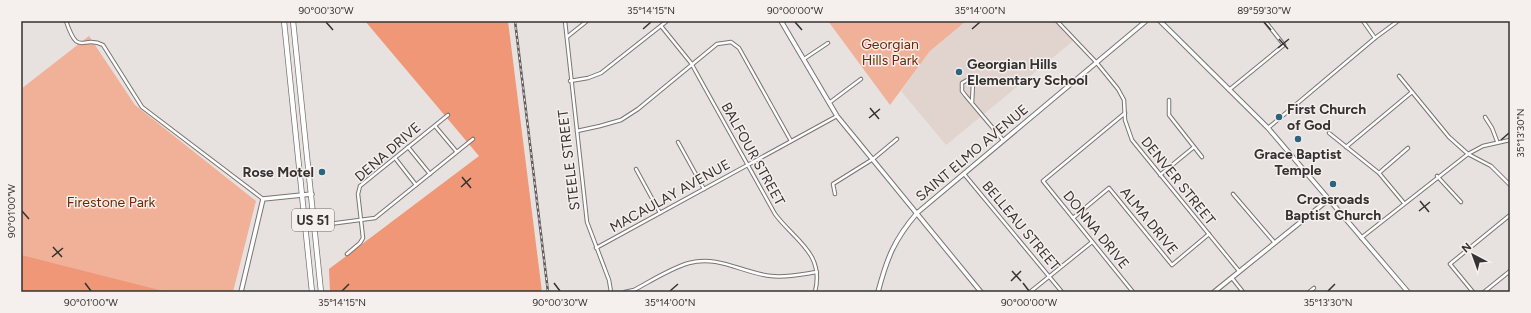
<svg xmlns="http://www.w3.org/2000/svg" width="1531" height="313" font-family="Figtree,sans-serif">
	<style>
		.built { fill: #e1d3ce }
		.green { fill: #f1b199 }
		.forest { fill: #ef9776 }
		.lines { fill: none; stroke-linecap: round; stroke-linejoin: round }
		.street-casing { stroke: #797573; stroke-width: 4.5 }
		.secondary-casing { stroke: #797573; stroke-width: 5.5 }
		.highway-casing { stroke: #797573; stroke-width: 6 }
		.street { stroke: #fff; stroke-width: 2.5 }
		.secondary { stroke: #fff; stroke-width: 3.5 }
		.highway { stroke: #fff; stroke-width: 4.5 }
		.rail-casing { stroke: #5e5b5a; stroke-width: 2.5 }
		.rail { stroke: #f5efed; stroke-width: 1; stroke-dasharray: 3; stroke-linecap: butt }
		.ticks { fill: none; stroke: #353332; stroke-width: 1.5 }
		.poi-dot { fill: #2a657d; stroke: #f5efed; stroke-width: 1.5 }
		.labels { text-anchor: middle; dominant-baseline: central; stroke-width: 3; stroke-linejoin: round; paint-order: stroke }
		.shield { fill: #f5efed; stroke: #6f6b6a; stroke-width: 1 }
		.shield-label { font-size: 13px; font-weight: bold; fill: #353332 }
		.park-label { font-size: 14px; fill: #722500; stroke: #f5efed }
		.poi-label { font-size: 14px; font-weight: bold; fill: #353332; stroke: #f5efed; text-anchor: start }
		.street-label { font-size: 14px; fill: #353332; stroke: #f5efed }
		.neatline { fill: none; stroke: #353332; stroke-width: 1.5 }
		.ticks-label { font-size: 10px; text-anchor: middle; fill: #353332 }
	</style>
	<rect width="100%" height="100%" fill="#e7e2e0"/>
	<!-- built -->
	<polygon class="built" points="966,21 1055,21 1073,41 946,145 901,91 930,51"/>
	<!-- green -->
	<g class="green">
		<polygon points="828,21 966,21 930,51 890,105"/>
		<polygon points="89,36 135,105 256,201 233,292 21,292 21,89"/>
	</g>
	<!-- forest -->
	<g class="forest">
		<polygon points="365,21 508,21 542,292 330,292 329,269 479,156"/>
		<polygon points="21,255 167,292 21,292"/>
	</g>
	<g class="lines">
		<!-- street casing -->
		<g class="street-casing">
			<g id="street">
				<path d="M66 21C79 59 82 34 103 45L142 107 263 199"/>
				<polyline points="565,21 587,222 609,280 611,292"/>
				<polyline points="1057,21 1096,62 1118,89 1124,100 1125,120 1132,140 1239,271"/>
				<polyline points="1363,21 1375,38"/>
				<path d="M661 26 691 63 775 214C794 240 825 253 815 292"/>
				<polyline points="567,37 587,21"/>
				<polyline points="804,59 828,43"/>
				<polyline points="1399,76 1449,137 1468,154 1491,166 1510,185"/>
				<polyline points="570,81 588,78 601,73 667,21"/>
				<polyline points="1229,90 1284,45 1265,21"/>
				<polyline points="1169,100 1169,115 1202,157"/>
				<polyline points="829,103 861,79"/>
				<polyline points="972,103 973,83 969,79 962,83 962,91 965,95 1003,140"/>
				<polyline points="1125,113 1043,181 1133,292"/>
				<polyline points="1485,117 1492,128 1497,141"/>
				<polyline points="435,126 456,151"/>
				<polyline points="1268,128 1375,38 1398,21"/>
				<polyline points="577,131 600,126 621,120 638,109 717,44 731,42 739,48 791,141"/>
				<polyline points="1329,133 1379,173 1404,203"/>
				<polyline points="678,142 704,189"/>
				<polyline points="408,147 430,174"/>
				<polyline points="1346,147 1412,92"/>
				<polyline points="395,158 416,185"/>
				<polyline points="636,169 660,213"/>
				<polyline points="1379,173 1408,148"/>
				<polyline points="964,174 1062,292"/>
				<polyline points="1160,175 1194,147"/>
				<polyline points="1437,176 1461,202"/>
				<polyline points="835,194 833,184 873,159 897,139"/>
				<polyline points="1233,194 1275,243"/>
				<polyline points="1073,218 1109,188 1172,265 1209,234"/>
				<polyline points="314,226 375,218 473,139"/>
				<polyline points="1361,238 1468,154 1483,146 1510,140"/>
				<polyline points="596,248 837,116"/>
				<polyline points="347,254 360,243 363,238 358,194 360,186 448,115"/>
				<polyline points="1232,278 1243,292"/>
				<path d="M625 292 634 290C649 282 673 267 689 263 719 255 742 273 771 276 786 278 803 274 817 272"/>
				<polyline points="1030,292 1092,242"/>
				<polyline points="1309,292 1314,288"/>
				<polyline points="1473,292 1450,264 1510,215"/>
				<polyline points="1484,292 1510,271"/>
			</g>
		</g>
		<!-- secondary casing -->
		<g class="secondary-casing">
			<g id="secondary">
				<polyline points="781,21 837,116 981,292"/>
				<polyline points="1160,21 1268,128 1408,292"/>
				<polyline points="241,292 263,199 312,194"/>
				<path d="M878 292C887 258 894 240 917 213L1146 21"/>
				<polyline points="1214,292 1328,200"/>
			</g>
		</g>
		<!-- highway casing -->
		<g class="highway-casing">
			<g id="highway">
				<polyline points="284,21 312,292"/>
				<polyline points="293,21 321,292"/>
			</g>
		</g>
		<!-- street -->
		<use href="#street" class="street"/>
		<!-- secondary -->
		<use href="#secondary" class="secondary"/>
		<!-- highway -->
		<use href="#highway" class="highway"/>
		<!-- rail casing -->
		<g class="rail-casing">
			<polyline id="rail" points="515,21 548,292"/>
		</g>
		<!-- rail -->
		<use href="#rail" class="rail"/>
	</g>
	<!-- ticks -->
	<path class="ticks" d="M326 22 333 30M795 22 802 30M1264 22 1271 30M643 29 651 22M972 29 980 22M1279 39 1288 49M1278 48 1289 39M870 108 879 119M869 118 880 109M1501 140 1509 133M462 177 471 188M461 187 471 178M1420 201 1429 212M22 211 29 219M1419 211 1430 202M53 247 62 257M52 257 63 248M1012 271 1021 281M1011 281 1021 271M85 283 91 291M554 283 560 291M1023 283 1029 291M342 291 349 284M670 291 678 284M1328 291 1335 284"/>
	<!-- markers -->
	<g class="poi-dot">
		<circle cx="959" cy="72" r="4"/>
		<circle cx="1279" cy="117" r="4"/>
		<circle cx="1298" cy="139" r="4"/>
		<circle cx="322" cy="172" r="4"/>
		<circle cx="1333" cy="184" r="4"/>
	</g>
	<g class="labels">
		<!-- shield labels -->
		<rect class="shield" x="292" y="209" width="42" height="22" rx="3"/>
		<g class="shield-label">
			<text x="313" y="220">US 51</text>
		</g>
		<!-- park labels -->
		<g class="park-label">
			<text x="890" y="44">Georgian<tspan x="890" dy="16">Hills Park</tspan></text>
			<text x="111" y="202">Firestone Park</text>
		</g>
		<!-- poi labels -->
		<g class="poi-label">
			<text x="967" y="64">Georgian Hills<tspan x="967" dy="16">Elementary School</tspan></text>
			<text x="1287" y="109">First Church<tspan x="1287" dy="16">of God</tspan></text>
			<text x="1298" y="154" text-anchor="middle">Grace Baptist<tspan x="1298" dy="16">Temple</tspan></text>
			<text x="314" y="172" text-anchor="end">Rose Motel</text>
			<text x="1333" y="199" text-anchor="middle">Crossroads<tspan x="1333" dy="16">Baptist Church</tspan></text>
		</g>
		<!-- street labels -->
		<g class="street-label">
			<text transform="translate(388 152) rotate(-41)">DENA DRIVE</text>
			<text transform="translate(972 153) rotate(-40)">SAINT ELMO AVENUE</text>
			<text transform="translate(753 154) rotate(61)">BALFOUR STREET</text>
			<text transform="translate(569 160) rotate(-97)">STEELE STREET</text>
			<text transform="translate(1178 181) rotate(51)">DENVER STREET</text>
			<text transform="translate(670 196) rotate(-29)">MACAULAY AVENUE</text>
			<text transform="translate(1149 221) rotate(51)">ALMA DRIVE</text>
			<text transform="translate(1021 226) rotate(50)">BELLEAU STREET</text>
			<text transform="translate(1096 230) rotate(51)">DONNA DRIVE</text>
		</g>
	</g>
	<!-- border -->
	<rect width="1531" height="313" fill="none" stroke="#f5efed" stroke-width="44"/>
	<!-- north arrow -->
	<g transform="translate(1473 255) rotate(319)" stroke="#f5efed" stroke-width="3" paint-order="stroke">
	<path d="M0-3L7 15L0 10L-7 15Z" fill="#353332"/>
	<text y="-6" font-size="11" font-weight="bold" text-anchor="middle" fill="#353332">N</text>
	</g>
	<rect x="22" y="22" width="1487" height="269" class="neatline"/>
	<g class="ticks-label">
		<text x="326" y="14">90°00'30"W</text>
		<text x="651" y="14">35°14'15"N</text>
		<text x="795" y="14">90°00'00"W</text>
		<text x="980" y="14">35°14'00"N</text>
		<text x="1264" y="14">89°59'30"W</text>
		<text transform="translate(1520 133) rotate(-90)" y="4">35°13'30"N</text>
		<text transform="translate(11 211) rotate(-90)" y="4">90°01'00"W</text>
		<text x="91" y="306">90°01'00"W</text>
		<text x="342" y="306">35°14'15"N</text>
		<text x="560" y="306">90°00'30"W</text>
		<text x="670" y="306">35°14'00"N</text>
		<text x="1029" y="306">90°00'00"W</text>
		<text x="1328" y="306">35°13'30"N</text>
	</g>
</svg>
